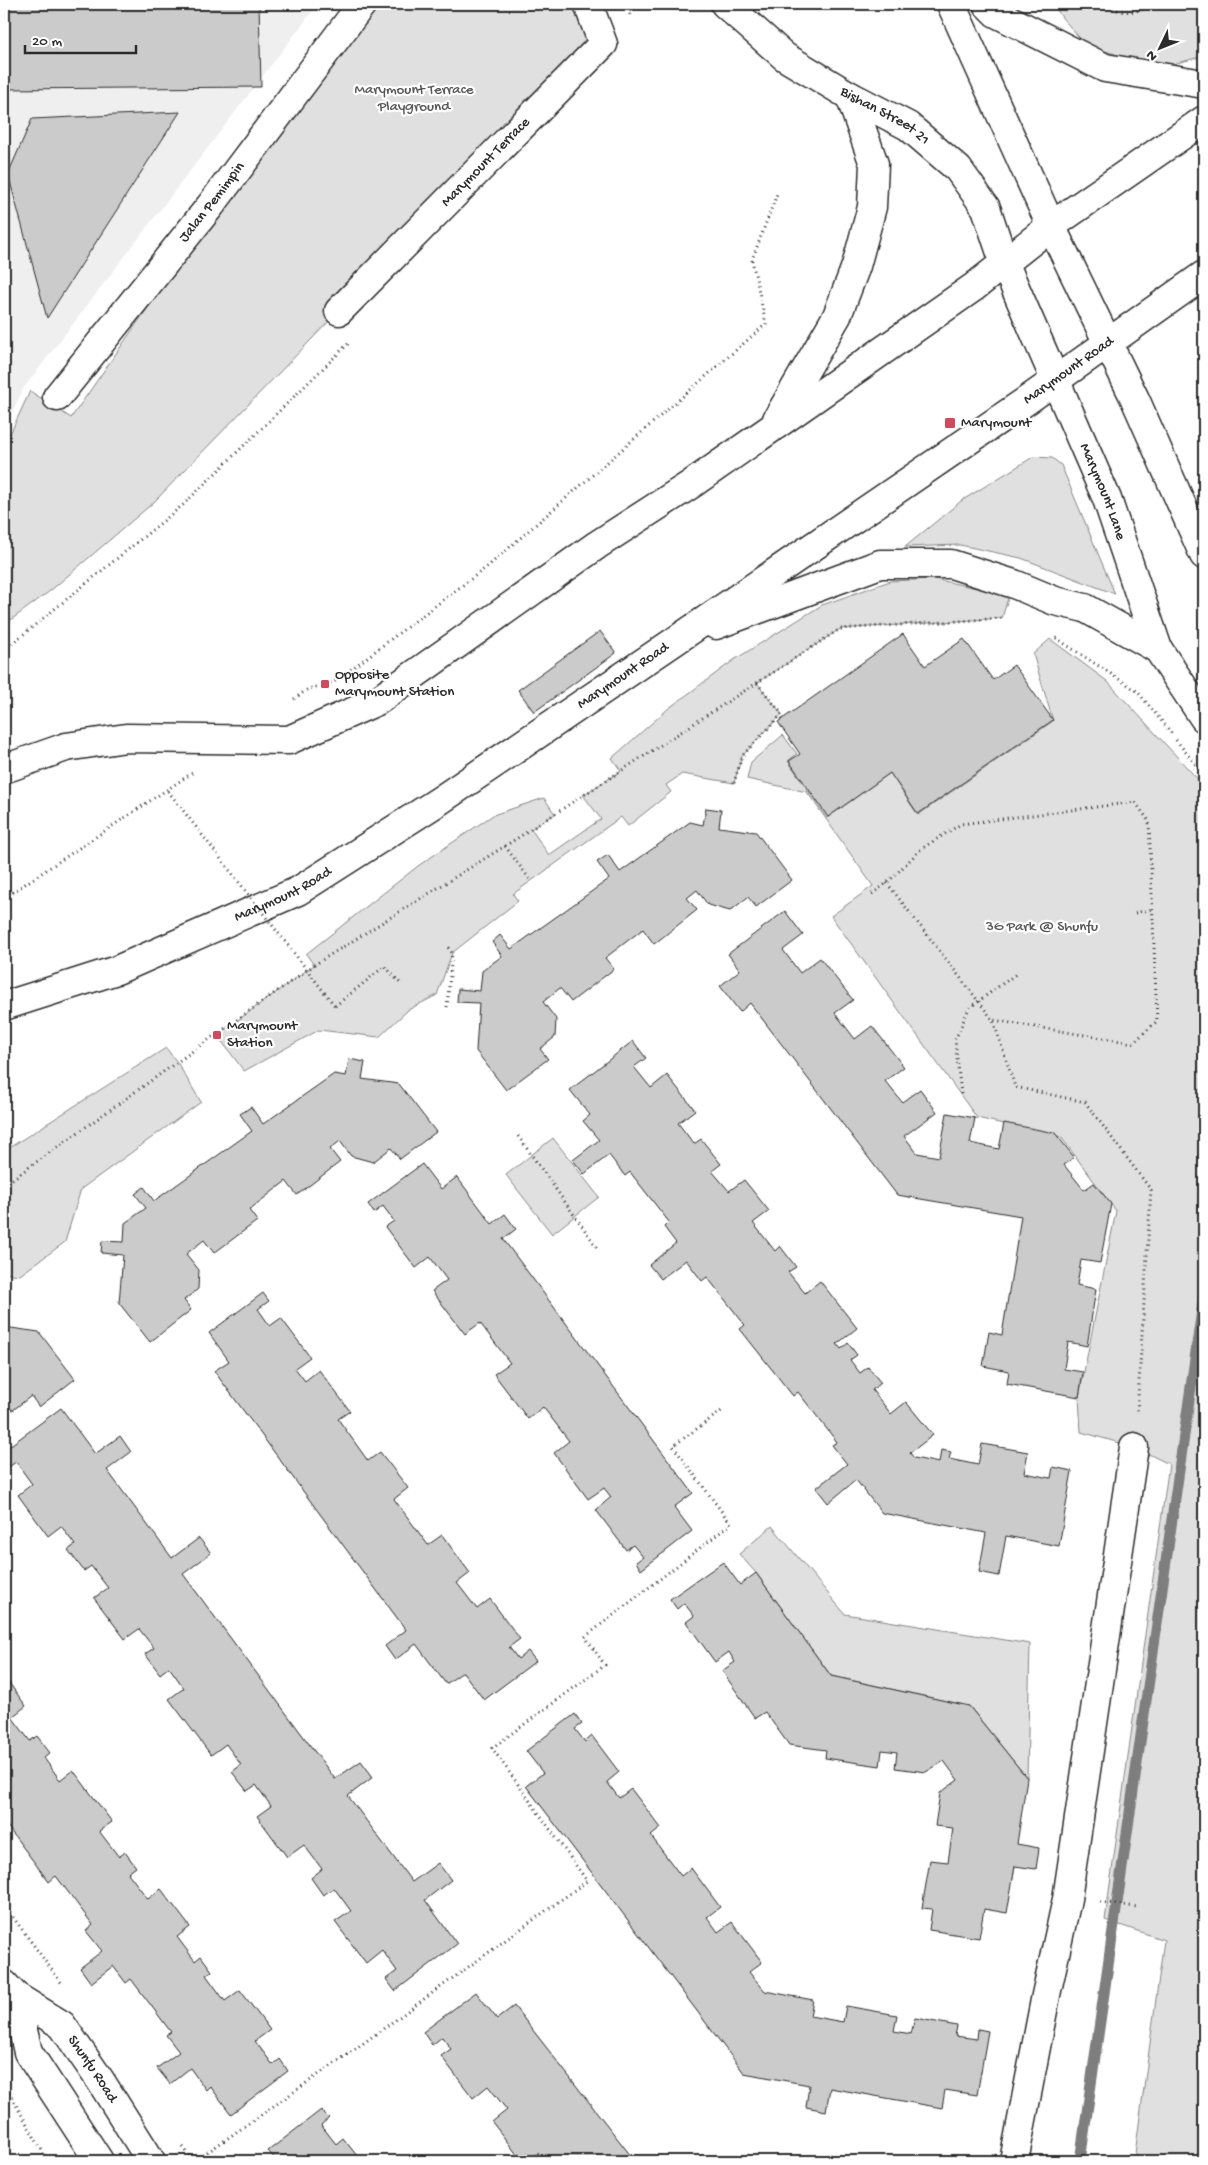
<svg xmlns="http://www.w3.org/2000/svg" width="1208" height="2165" font-family="'Gochi Hand',sans-serif">
	<style>
		.built { fill: #efefef }
		.green { fill: #e0e0e0; stroke: #868686 }
		.lines { fill: none; stroke-linecap: round; stroke-linejoin: round }
		.stream { stroke: #7e7e7e; stroke-width: 11 }
		.building { fill: #cbcbcb; stroke: #2b2b2b }
		.minor-casing { stroke: #2b2b2b; stroke-width: 31 }
		.major-casing { stroke: #2b2b2b; stroke-width: 31 }
		.path { stroke: #2b2b2b; stroke-width: 3; stroke-dasharray: 1 4; stroke-linecap: butt }
		.minor { stroke: #fff; stroke-width: 28 }
		.major { stroke: #fff; stroke-width: 28 }
		.path-bridge { stroke: #2b2b2b; stroke-width: 3; stroke-dasharray: 1 4; stroke-linecap: butt }
		.poi-dot { fill: #d1495b; stroke: #fff; stroke-width: 2 }
		.labels { text-anchor: middle; dominant-baseline: central; stroke-width: 4.5; stroke-linejoin: round; paint-order: stroke }
		.park-label { font-size: 15px; fill: #585858; stroke: #fff }
		.street-label { font-size: 15px; fill: #2b2b2b; stroke: #fff }
		.poi-label { font-size: 15px; fill: #2b2b2b; stroke: #fff; text-anchor: start }
	</style>
	<rect width="100%" height="100%" fill="#fff"/>
	<filter id="ink" filterUnits="userSpaceOnUse"><feTurbulence type="fractalNoise" baseFrequency=".02" numOctaves="2"/><feDisplacementMap in="SourceGraphic" scale="10" xChannelSelector="R" yChannelSelector="G"/><feConvolveMatrix kernelMatrix="1 2 1 2 8 2 1 2 1" color-interpolation-filters="sRGB"/></filter>
	<g filter="url(#ink)">
		<!-- built -->
		<polygon class="built" points="4,4 318,4 23,389 4,430"/>
		<!-- green -->
		<g class="green">
			<polygon points="366,4 588,4 603,44 339,311 154,502 50,591 4,625 4,447 30,391 71,418 218,207"/>
			<polygon points="1053,4 1204,4 1204,56 1173,64 1131,59 1086,45 1063,19"/>
			<polygon points="1033,457 1052,458 1061,465 1115,594 1021,558 960,545 905,547 961,501"/>
			<polygon points="934,579 1009,595 1002,618 840,629 757,683 782,714 742,756 734,783 682,774 666,785 671,792 628,826 621,817 513,894 518,901 452,953 437,995 408,1010 379,1037 319,1030 244,1071 217,1035 314,965 306,954 418,866 493,815 544,798 555,814 531,829 549,855 601,819 583,795 621,771 612,758 669,708 734,660 822,605 890,581"/>
			<polygon points="1050,639 1107,681 1204,786 1204,2161 1134,2161 1164,1940 1105,1920 1169,1464 1134,1447 1081,1432 1079,1397 1116,1211 1061,1137 977,1118 831,916 873,886 807,792 747,779 751,762 783,735 797,754 788,761 827,818 890,773 918,815 1053,721 1033,654"/>
			<polygon points="166,1048 177,1062 201,1102 81,1189 65,1242 20,1275 4,1273 4,1151"/>
			<polygon points="553,1138 599,1197 552,1234 506,1175"/>
			<polygon points="772,1526 845,1614 1030,1644 1027,1778 969,1706 831,1676 756,1573 739,1554"/>
		</g>
		<g class="lines">
			<!-- stream -->
			<polyline class="stream" points="1080,2161 1204,1296"/>
		</g>
		<!-- building -->
		<g class="building">
			<polygon points="4,4 259,4 261,87 4,89"/>
			<polygon points="180,112 47,318 8,174 32,119"/>
			<polygon points="600,631 616,653 534,712 518,690"/>
			<polygon points="903,634 925,666 964,639 993,680 1014,665 1053,720 918,814 890,773 828,817 789,761 800,754 778,722"/>
			<polygon points="706,808 721,810 719,827 756,832 792,880 756,907 748,897 730,911 708,905 697,890 687,898 697,910 654,944 643,929 605,958 614,969 571,1002 560,988 543,1002 556,1019 555,1037 540,1049 548,1059 506,1090 476,1051 479,1003 457,1002 458,989 480,991 482,971 502,956 492,942 500,935 511,949 609,879 597,862 608,855 620,872 690,822 703,825"/>
			<polygon points="785,911 803,935 783,950 800,973 820,958 853,1000 835,1013 855,1039 872,1026 904,1067 885,1081 902,1102 920,1089 937,1112 904,1136 917,1153 939,1157 947,1113 975,1118 970,1143 999,1149 1004,1123 1055,1133 1074,1157 1064,1165 1084,1190 1094,1183 1111,1204 1100,1263 1081,1260 1077,1285 1096,1289 1087,1346 1068,1342 1064,1369 1083,1372 1079,1397 1007,1384 1009,1371 983,1366 989,1332 1002,1335 1021,1216 897,1195 750,1003 740,1012 720,986 740,970 728,954"/>
			<polygon points="633,1041 646,1058 634,1067 651,1088 667,1075 695,1110 678,1123 694,1144 701,1139 721,1164 712,1171 729,1191 744,1180 769,1211 753,1223 775,1251 780,1246 796,1267 788,1272 805,1293 820,1281 857,1328 837,1344 841,1349 848,1343 857,1355 850,1360 860,1373 868,1367 881,1383 872,1390 891,1414 906,1402 933,1435 910,1453 914,1458 939,1463 941,1450 951,1452 949,1459 978,1465 982,1444 1028,1452 1024,1473 1051,1478 1053,1467 1072,1471 1059,1546 1006,1536 999,1576 979,1572 986,1533 882,1513 856,1480 828,1503 816,1488 847,1464 832,1445 837,1442 798,1392 793,1396 740,1329 745,1325 707,1277 702,1281 686,1260 661,1279 649,1265 676,1243 664,1227 669,1222 630,1172 625,1176 609,1155 584,1174 573,1160 599,1140 583,1121 590,1115 570,1090"/>
			<polygon points="349,1059 365,1062 362,1079 399,1084 436,1132 400,1159 391,1148 373,1162 351,1156 340,1141 330,1149 340,1162 297,1195 286,1181 249,1210 257,1221 214,1253 204,1240 186,1254 199,1270 198,1289 184,1300 191,1310 150,1342 119,1303 123,1255 101,1253 102,1241 124,1242 125,1223 146,1208 135,1194 144,1187 154,1201 252,1131 240,1114 251,1107 263,1124 334,1074 346,1076"/>
			<polygon points="422,1164 441,1189 457,1177 492,1224 505,1214 516,1229 503,1239 693,1493 674,1507 692,1531 641,1570 636,1562 643,1557 633,1545 626,1550 596,1510 611,1497 604,1488 588,1499 554,1453 569,1441 543,1407 528,1419 494,1374 510,1363 480,1323 465,1334 432,1291 447,1280 430,1257 416,1268 385,1227 394,1221 383,1206 374,1213 368,1204"/>
			<polygon points="263,1293 269,1301 258,1309 270,1326 281,1318 310,1357 295,1368 305,1381 319,1370 350,1411 338,1419 368,1461 380,1452 408,1488 394,1499 428,1545 442,1535 470,1573 457,1583 477,1609 490,1599 520,1639 509,1647 518,1659 528,1651 536,1661 484,1700 463,1672 446,1684 416,1644 395,1660 385,1646 406,1630 214,1371 229,1361 209,1333"/>
			<polygon points="4,1327 39,1332 75,1379 39,1407 31,1396 13,1410 4,1407"/>
			<polygon points="61,1408 95,1454 120,1436 131,1452 107,1470 172,1558 199,1538 211,1553 183,1574 335,1779 361,1761 373,1777 348,1796 412,1882 438,1863 451,1880 425,1900 457,1944 395,1991 386,1979 397,1971 382,1950 366,1963 335,1922 351,1911 334,1888 323,1895 311,1878 322,1869 304,1845 287,1857 257,1816 271,1806 256,1785 247,1791 232,1772 241,1765 226,1744 211,1755 169,1699 184,1688 169,1667 160,1674 145,1654 154,1648 139,1629 125,1639 94,1598 108,1588 91,1566 84,1571 68,1550 75,1545 61,1526 48,1536 18,1495 32,1484 16,1462 4,1470 4,1450"/>
			<polygon points="723,1562 740,1585 756,1573 831,1676 969,1706 1027,1778 1017,1844 1039,1848 1036,1869 1015,1866 1007,1913 984,1909 979,1938 929,1930 932,1909 922,1908 930,1860 948,1862 953,1828 935,1826 940,1793 958,1780 944,1761 926,1772 895,1768 897,1752 882,1750 880,1766 825,1758 826,1750 789,1745 765,1712 755,1718 722,1671 735,1662 729,1652 715,1662 686,1622 694,1616 684,1603 677,1609 670,1599"/>
			<polygon points="4,1676 26,1706 12,1717 30,1741 37,1736 50,1753 44,1758 60,1780 73,1770 112,1822 99,1831 119,1857 125,1852 136,1867 128,1873 148,1899 161,1889 190,1927 177,1937 195,1961 201,1956 212,1971 206,1975 225,2001 240,1990 270,2030 255,2041 273,2065 280,2059 288,2071 231,2114 210,2086 206,2090 190,2068 170,2084 157,2068 179,2052 166,2035 171,2032 131,1979 126,1983 113,1966 91,1983 80,1968 102,1951 86,1931 93,1925 56,1876 49,1882 4,1822 4,1810 6,1809 4,1807"/>
			<polygon points="575,1714 582,1724 575,1729 585,1742 592,1736 619,1772 607,1782 619,1798 631,1789 661,1828 651,1836 681,1876 691,1868 720,1907 707,1917 718,1932 732,1922 762,1962 749,1972 765,1991 813,2000 810,2016 843,2022 846,2006 897,2015 894,2031 911,2034 915,2018 957,2026 955,2036 977,2039 978,2029 988,2031 977,2095 945,2090 942,2108 830,2088 826,2111 806,2107 809,2085 744,2073 526,1786 543,1773 526,1751"/>
			<polygon points="476,1992 497,2019 514,2006 635,2161 541,2161 543,2160 538,2153 527,2161 522,2161 492,2122 507,2110 488,2086 473,2098 441,2056 451,2049 442,2037 432,2045 423,2032"/>
			<polygon points="321,2110 329,2118 321,2125 336,2144 343,2138 361,2161 277,2161 268,2151"/>
		</g>
		<g class="lines">
			<!-- minor casing -->
			<g class="minor-casing">
				<g id="minor">
					<path id="s1" d="M725 4 785 57 850 96 908 126 958 169 986 208 1004 262"/>
					<polyline points="951,4 1051,226"/>
					<path id="s2" d="M339 311 603 44 588 4"/>
					<path id="s3" d="M57 397 211 205 362 4"/>
					<path id="s4" d="M4 1984 15 1996 62 2025 100 2080 151 2161"/>
					<polyline points="15,1996 28,2052 99,2161"/>
					<polyline points="1014,2161 1046,1995 1067,1899 1134,1447"/>
				</g>
			</g>
			<!-- major casing -->
			<g class="major-casing">
				<g id="major">
					<polyline points="987,4 996,13 1105,68 1204,84"/>
					<polyline points="1051,226 1135,399 1204,555"/>
					<path id="s5" d="M1004 262 1107 499 1158 649 1204 718"/>
					<polyline points="777,419 837,316 856,266 872,207 874,164 850,96"/>
					<polyline points="716,625 880,564 951,564 1014,584 1055,601 1085,608 1158,649"/>
					<polyline points="4,769 66,747 126,738 289,740 377,701 597,545 690,485 974,287 1051,226 1204,120"/>
					<path id="s6" d="M4 1006 117 970 298 891 439 801 675 641 1026 401 1204 275"/>
				</g>
			</g>
			<!-- path -->
			<g class="path">
				<polyline points="629,4 630,15"/>
				<path d="M1098 4C1119 12 1134 16 1153 4"/>
				<polyline points="1056,638 1137,691 1173,735"/>
				<polyline points="4,650 183,505 349,343"/>
				<polyline points="294,699 308,689 334,682 487,567 766,324 752,260 777,194"/>
				<polyline points="1176,740 1204,775"/>
				<polyline points="734,783 742,756 782,714 757,683"/>
				<polyline points="505,846 531,881"/>
				<polyline points="887,883 993,1020 1015,1087 1085,1102 1151,1190 1137,1414"/>
				<polyline points="872,894 887,883 921,849 961,824 1135,802 1149,821 1157,1021 1133,1043 993,1020"/>
				<polyline points="4,898 192,773"/>
				<polyline points="1135,913 1152,909"/>
				<polyline points="335,1006 385,966 400,983"/>
				<polyline points="447,1007 452,953 447,946"/>
				<polyline points="961,1094 955,1040 969,1008 1016,974"/>
				<polyline points="518,1136 599,1250"/>
				<polyline points="4,1185 314,965 505,846 840,629 1003,618"/>
				<polyline points="1100,1902 1137,1907"/>
				<polyline points="4,1905 63,1985"/>
				<polyline points="4,2084 48,2161"/>
				<polyline points="183,2147 194,2161"/>
				<polyline points="195,2161 358,2047 587,1881 492,1748 605,1665 585,1637 731,1524 673,1446 723,1410"/>
			</g>
			<!-- minor -->
			<use href="#minor" class="minor"/>
			<!-- major -->
			<use href="#major" class="major"/>
			<!-- path-bridge -->
			<polyline class="path-bridge" points="168,791 335,1006"/>
		</g>
	</g>
	<!-- markers -->
	<g class="poi-dot">
		<rect x="944" y="417" width="12" height="12" rx="2.5"/>
		<rect x="320" y="679" width="10" height="10" rx="2.5"/>
		<rect x="212" y="1030" width="10" height="10" rx="2.5"/>
	</g>
	<g class="labels">
		<!-- park labels -->
		<g class="park-label">
			<text x="414" y="90">Marymount Terrace<tspan x="414" dy="17">Playground</tspan></text>
			<text x="1042" y="927">3G Park @ Shunfu</text>
		</g>
		<!-- street labels -->
		<g class="street-label">
			<text stroke="none"><textPath href="#s1" startOffset="196">Bishan Street 21</textPath></text>
			<text stroke="none"><textPath href="#s2" startOffset="209">Marymount Terrace</textPath></text>
			<text stroke="none"><textPath href="#s3" startOffset="249">Jalan Pemimpin</textPath></text>
			<text stroke="none"><textPath href="#s6" startOffset="1246">Marymount Road</textPath></text>
			<text stroke="none"><textPath href="#s5" startOffset="250">Marymount Lane</textPath></text>
			<text stroke="none"><textPath href="#s6" startOffset="706">Marymount Road</textPath></text>
			<text stroke="none"><textPath href="#s6" startOffset="301">Marymount Road</textPath></text>
			<text stroke="none"><textPath href="#s4" startOffset="125">Shunfu Road</textPath></text>
		</g>
		<!-- poi labels -->
		<g class="poi-label">
			<text x="961" y="423">Marymount</text>
			<text x="335" y="675">Opposite<tspan x="335" dy="17">Marymount Station</tspan></text>
			<text x="227" y="1026">Marymount<tspan x="227" dy="17">Station</tspan></text>
		</g>
	</g>
	<!-- margin -->
	<rect width="1208" height="2165" fill="none" stroke="#fff" stroke-width="20"/>
	<rect x="10" y="10" width="1188" height="2145" fill="none" stroke="#2b2b2b" stroke-width="2" filter="url(#ink)"/>
	<!-- north arrow -->
	<g transform="translate(1160 48) rotate(227)" stroke="#ffffff" stroke-width="4" paint-order="stroke">
	<path d="M0-4L9 19L0 12L-9 19Z" fill="#2b2b2b"/>
	<text y="-8" font-size="14" font-weight="bold" text-anchor="middle" fill="#2b2b2b">N</text>
	</g>
	<!-- scale -->
	<path d="M25 45v8h111v-8" fill="none" stroke="#2b2b2b" stroke-width="2.5"/>
	<text x="32" y="45" font-size="15" fill="#2b2b2b" stroke="#ffffff" stroke-width="4" paint-order="stroke">20 m</text>
</svg>
